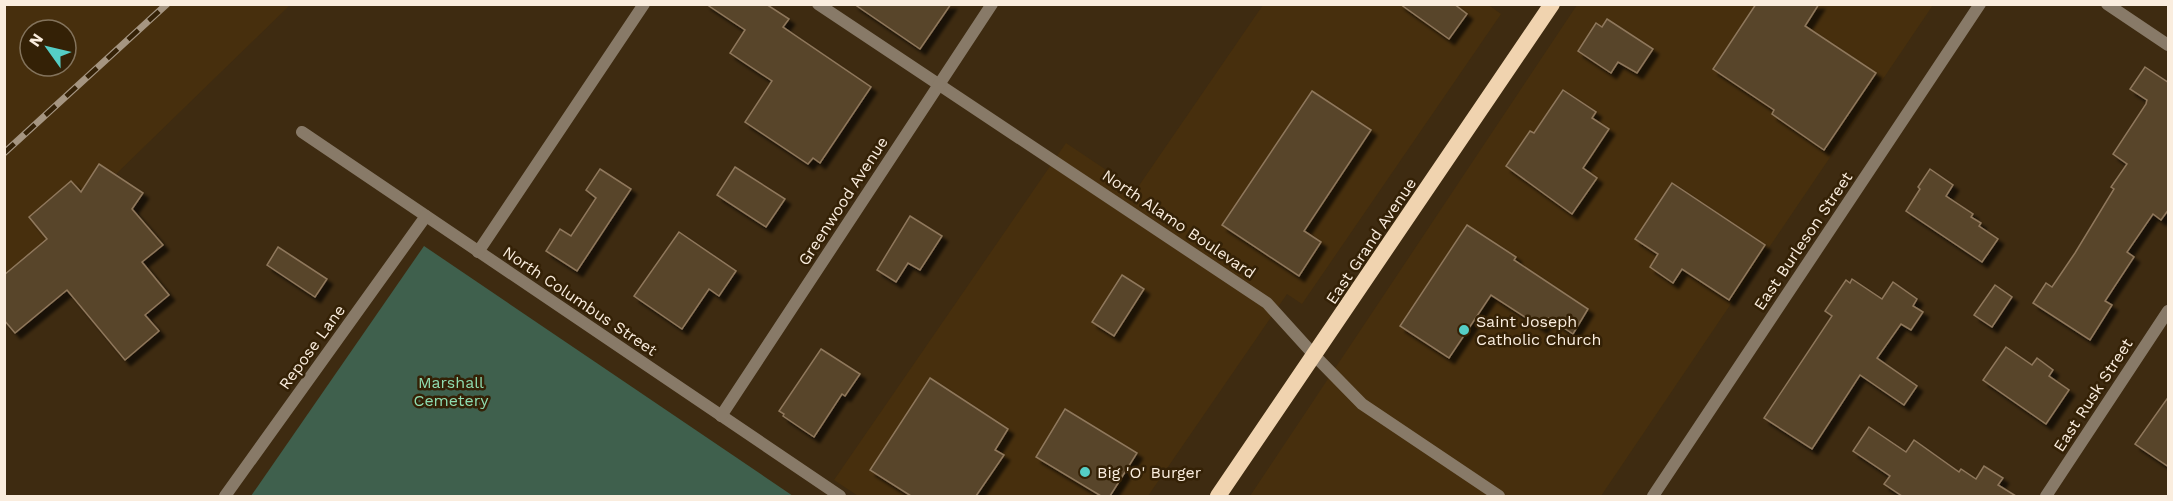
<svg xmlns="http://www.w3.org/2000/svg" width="2173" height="501" font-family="'Work Sans',sans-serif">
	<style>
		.built { fill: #472f0d; fill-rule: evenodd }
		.green { fill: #3f604d }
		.building { fill: #59442a; stroke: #8f785c; stroke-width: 1.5; filter: url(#shadow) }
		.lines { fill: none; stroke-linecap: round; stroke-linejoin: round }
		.minor { stroke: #887a68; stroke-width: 12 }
		.tertiary { stroke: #887a68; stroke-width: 12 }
		.trunk { stroke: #f0d3af; stroke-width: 16 }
		.rail-casing { stroke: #a59581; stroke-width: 7 }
		.rail { stroke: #342106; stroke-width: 4.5; stroke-dasharray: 14; stroke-linecap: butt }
		.poi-dot { fill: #55cec6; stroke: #342106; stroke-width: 2 }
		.labels { text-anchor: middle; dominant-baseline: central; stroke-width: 5; stroke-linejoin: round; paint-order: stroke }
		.street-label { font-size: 16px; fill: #faedde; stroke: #342106 }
		.poi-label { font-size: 16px; fill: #faedde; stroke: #342106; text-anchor: start }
		.park-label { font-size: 16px; fill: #8fddb1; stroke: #342106 }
	</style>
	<defs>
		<filter id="shadow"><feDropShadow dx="5.5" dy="5.5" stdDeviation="1.5" flood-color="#0009"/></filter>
	</defs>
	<rect width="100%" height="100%" fill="#3e2b11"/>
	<!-- built -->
	<g class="built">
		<polygon points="1487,4 1501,14 1302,304 1287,294 1148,496 858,496 834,480 1066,143 1136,190 1263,5"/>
		<path d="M5 5H290L5 282ZM30 30H66V66H30Z"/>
		<polygon points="1577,5 1933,5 1601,496 1250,496"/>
	</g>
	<!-- green -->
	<polygon class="green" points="424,246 793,496 251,496"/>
	<!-- building -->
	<g class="building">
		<polygon points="706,4 766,4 789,19 783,27 871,87 820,163 813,158 808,164 745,122 772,81 730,53 745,30"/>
		<polygon points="854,4 951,4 920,49"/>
		<polygon points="1400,4 1454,4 1467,14 1449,39"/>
		<polygon points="1756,4 1819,4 1805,26 1876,73 1824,150 1772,114 1774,110 1713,69"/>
		<polygon points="1607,19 1653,49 1637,73 1618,62 1611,73 1578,51 1596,23 1602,27"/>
		<polygon points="2145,67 2169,83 2169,209 2161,220 2153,214 2127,252 2134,257 2105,301 2112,305 2090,340 2033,303 2046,283 2052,287 2075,253 2114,189 2111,187 2127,164 2113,154 2146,104 2147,100 2130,89"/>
		<polygon points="1563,90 1596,112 1592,118 1609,129 1583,168 1597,178 1572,214 1506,166 1530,131 1534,133"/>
		<polygon points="1312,91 1371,130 1304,231 1321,242 1299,276 1222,225"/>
		<polygon points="99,164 143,193 132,209 163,245 142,262 169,295 145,315 159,331 125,360 67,290 15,333 4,320 4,275 47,239 29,217 71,181 81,192"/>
		<polygon points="735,167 785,199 766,227 717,195"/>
		<polygon points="600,169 631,189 577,271 546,251 560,229 571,236 596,198 586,190"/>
		<polygon points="1930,169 1953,185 1946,196 1973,214 1971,217 1981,223 1979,226 1998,239 1982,262 1906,211 1920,189 1918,187"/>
		<polygon points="1672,183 1765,245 1729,300 1682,269 1673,283 1650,267 1658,254 1635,239"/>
		<polygon points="910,216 942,236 920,270 908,263 896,282 877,270"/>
		<polygon points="1467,225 1516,257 1514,260 1588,309 1573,334 1549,318 1542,328 1491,295 1449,358 1400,326"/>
		<polygon points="679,232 736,271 719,296 709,289 682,329 634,296"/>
		<polygon points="278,247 327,279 315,297 267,265"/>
		<polygon points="1122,275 1144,289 1114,336 1092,322"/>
		<polygon points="1852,279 1882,299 1893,282 1917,299 1913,306 1923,312 1911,330 1901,324 1877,358 1917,386 1904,405 1860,375 1812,449 1764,418 1832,316 1825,311 1846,280 1850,283"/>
		<polygon points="1995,285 2012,297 1992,327 1974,315"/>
		<polygon points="2006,347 2032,365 2037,358 2053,370 2049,376 2069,390 2046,424 1983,380"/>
		<polygon points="821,349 860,374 845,396 842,394 814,437 783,416 784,414 779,411"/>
		<polygon points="930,378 1008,429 995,450 1004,455 976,496 911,496 870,470"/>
		<polygon points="2169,396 2169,467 2135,444"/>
		<polygon points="1065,409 1137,453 1110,496 1101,496 1036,457"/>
		<polygon points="1869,427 1906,452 1914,440 1959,472 1961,469 1976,479 1984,466 2003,478 1998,485 2016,496 1902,496 1884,484 1890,476 1853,451"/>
	</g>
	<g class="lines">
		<!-- minor -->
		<g class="minor">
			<polyline points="818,4 1267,303 1315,356"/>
			<polyline points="2107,4 2168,45"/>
			<polyline points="302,132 840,496"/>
			<polyline points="478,252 644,4"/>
			<polyline points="721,416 992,4"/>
			<polyline points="225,496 426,216"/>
			<polyline points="1653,496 1980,4"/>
			<polyline points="2046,496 2168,311"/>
		</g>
		<!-- tertiary -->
		<polyline class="tertiary" points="1315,356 1362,404 1499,496"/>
		<!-- trunk -->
		<polyline class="trunk" points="1218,496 1552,4"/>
		<!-- rail casing -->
		<g class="rail-casing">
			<polyline id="rail" points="4,153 167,4"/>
		</g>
		<!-- rail -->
		<use href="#rail" class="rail"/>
	</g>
	<!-- markers -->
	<g class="poi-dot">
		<circle cx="1464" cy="330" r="6"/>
		<circle cx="1085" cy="472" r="6"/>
	</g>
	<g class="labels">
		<!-- street labels -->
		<g class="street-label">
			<text transform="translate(843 201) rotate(-57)">Greenwood Avenue</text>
			<text transform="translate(1179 224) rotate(34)">North Alamo Boulevard</text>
			<text transform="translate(1371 241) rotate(-56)">East Grand Avenue</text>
			<text transform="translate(1803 241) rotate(-56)">East Burleson Street</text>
			<text transform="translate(580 301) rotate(34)">North Columbus Street</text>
			<text transform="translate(312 347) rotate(-54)">Repose Lane</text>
			<text transform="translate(2093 395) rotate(-57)">East Rusk Street</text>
		</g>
		<!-- poi labels -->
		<g class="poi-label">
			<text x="1476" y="321">Saint Joseph<tspan x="1476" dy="18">Catholic Church</tspan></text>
			<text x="1097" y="472">Big 'O' Burger</text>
		</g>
		<!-- park labels -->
		<g class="park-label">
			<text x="451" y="382">Marshall<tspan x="451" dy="18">Cemetery</tspan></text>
		</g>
	</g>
	<!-- border -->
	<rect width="2173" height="501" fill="none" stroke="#faedde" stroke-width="12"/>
	<!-- north arrow -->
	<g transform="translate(48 48) rotate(304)"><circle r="28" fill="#342106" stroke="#83735c" stroke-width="1.5"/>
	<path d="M0-4.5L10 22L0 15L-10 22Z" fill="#55cec6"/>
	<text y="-9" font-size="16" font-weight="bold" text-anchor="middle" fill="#faedde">N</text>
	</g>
</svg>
